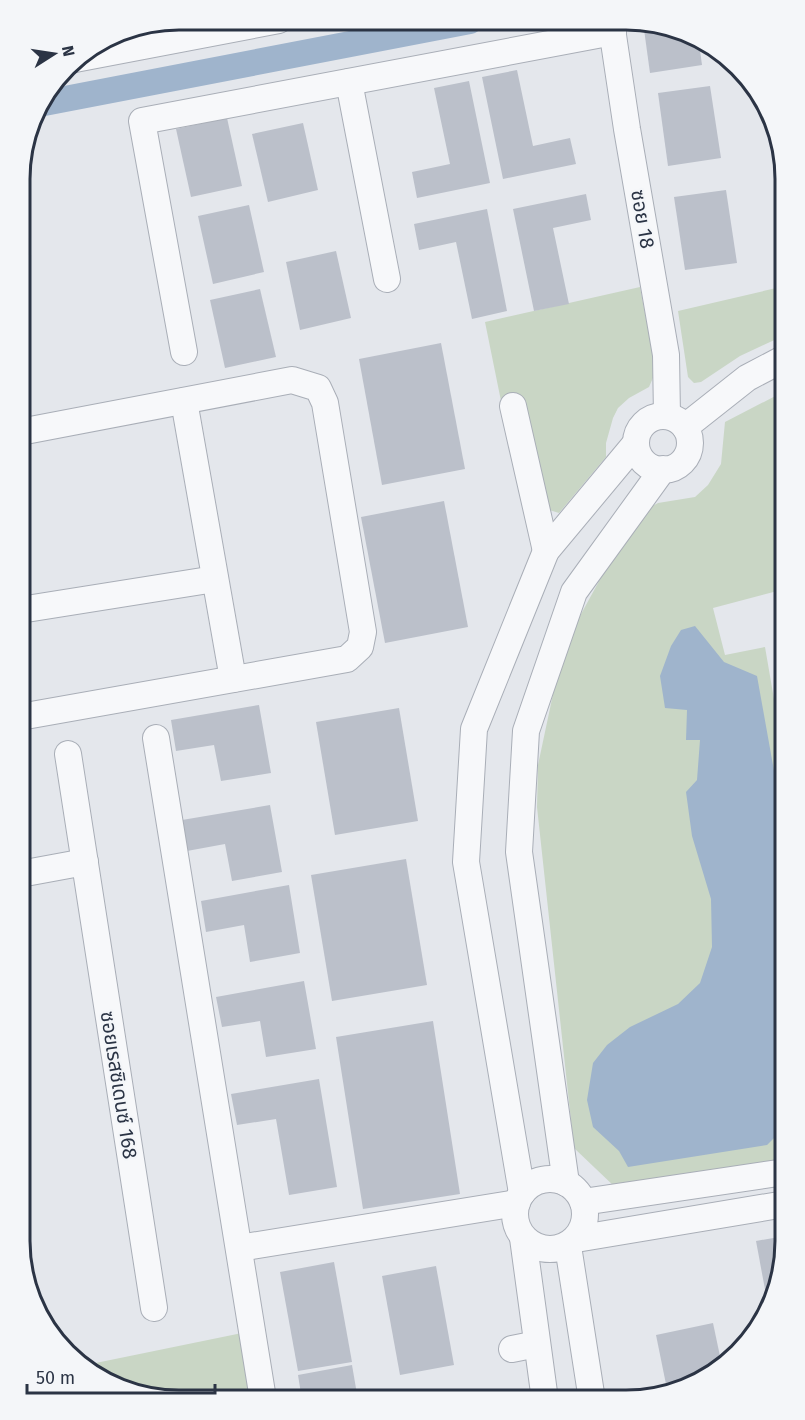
<svg xmlns="http://www.w3.org/2000/svg" width="805" height="1420" font-family="'Fira Sans','Noto Sans Thai',sans-serif">
	<style>
		.green { fill: #c9d6c5 }
		.water { fill: #9fb4cc }
		.lines { fill: none; stroke-linecap: round; stroke-linejoin: round }
		.canal { stroke: #9fb4cc; stroke-width: 26 }
		.building { fill: #bbc0ca }
		.minor-casing { stroke: #a9aeb7; stroke-width: 28 }
		.minor { stroke: #f7f8fa; stroke-width: 26 }
		.labels { text-anchor: middle; dominant-baseline: central; stroke-width: 4.5; stroke-linejoin: round; paint-order: stroke }
		.street-label { font-size: 20px; fill: #2b3445; stroke: #f4f6f9 }
		.rim { fill: none; stroke: #2b3445; stroke-width: 3 }
	</style>
	<rect width="100%" height="100%" fill="#e4e7ec"/>
	<!-- green -->
	<g class="green">
		<polygon points="785,286 785,335 740,356 701,382 694,383 688,377 678,311"/>
		<polygon points="640,287 656,371 649,387 629,398 618,408 613,418 606,443 606,457 559,513 546,509 523,400 501,401 485,322"/>
		<polygon points="785,391 785,589 713,608 725,655 765,647 785,763 785,1159 616,1188 574,1148 537,807 538,765 563,647 615,552 647,509 658,503 695,497 708,485 721,464 725,422"/>
		<polygon points="242,1333 255,1399 158,1399 81,1366"/>
	</g>
	<!-- water -->
	<polygon class="water" points="695,626 724,662 757,676 785,832 785,1117 779,1133 767,1145 628,1167 619,1151 593,1127 587,1100 593,1063 607,1045 630,1027 678,1004 700,983 712,947 711,899 692,836 686,792 697,780 700,740 686,740 687,710 665,708 660,676 671,646 681,630"/>
	<g class="lines">
		<!-- canal -->
		<polyline class="canal" points="39,104 470,21"/>
	</g>
	<!-- building -->
	<g class="building">
		<polygon points="643,22 657,23 699,43 702,65 650,73"/>
		<polygon points="517,70 533,146 570,138 576,164 503,179 482,77"/>
		<polygon points="469,81 490,183 417,198 412,172 450,164 434,88"/>
		<polygon points="710,86 721,158 668,166 658,93"/>
		<polygon points="227,118 242,186 191,197 176,129"/>
		<polygon points="303,123 318,190 268,202 252,134"/>
		<polygon points="726,190 737,263 685,270 674,197"/>
		<polygon points="586,194 591,220 553,228 569,304 534,311 513,209"/>
		<polygon points="249,205 264,272 213,284 198,216"/>
		<polygon points="487,209 507,311 472,319 456,242 419,250 414,224"/>
		<polygon points="336,251 351,318 300,330 286,262"/>
		<polygon points="260,289 276,357 225,368 210,300"/>
		<polygon points="441,343 465,469 382,485 359,359"/>
		<polygon points="444,501 468,627 385,643 361,517"/>
		<polygon points="259,705 271,773 221,781 214,745 176,751 171,720"/>
		<polygon points="399,708 418,821 335,835 316,722"/>
		<polygon points="270,805 282,872 232,881 225,844 187,851 182,820"/>
		<polygon points="406,859 427,985 332,1001 311,875"/>
		<polygon points="289,885 300,953 250,962 244,925 206,932 201,901"/>
		<polygon points="304,981 316,1049 266,1057 260,1021 222,1027 216,997"/>
		<polygon points="433,1021 460,1194 363,1209 336,1037"/>
		<polygon points="319,1079 337,1187 289,1195 276,1119 237,1125 231,1094"/>
		<polygon points="785,1236 785,1252 767,1300 756,1241"/>
		<polygon points="334,1262 352,1362 298,1371 280,1272"/>
		<polygon points="436,1266 454,1365 400,1375 382,1276"/>
		<polygon points="713,1323 721,1361 678,1392 668,1394 656,1335"/>
		<polygon points="352,1365 358,1400 302,1400 298,1375"/>
	</g>
	<g class="lines">
		<!-- minor casing -->
		<g class="minor-casing">
			<g id="minor">
				<polyline points="611,22 627,129 666,355 667,416"/>
				<polyline points="75,59 279,20"/>
				<polyline points="349,82 387,279"/>
				<polyline points="184,352 142,121 613,32"/>
				<polyline points="184,401 233,679"/>
				<polyline points="513,406 546,551"/>
				<circle cx="663" cy="443" r="27"/>
				<polyline points="685,427 747,378 785,358"/>
				<polyline points="20,610 215,579"/>
				<polyline points="20,717 347,659 360,647 363,632 325,403 318,388 292,380 20,432"/>
				<polyline points="156,738 263,1399"/>
				<polyline points="68,754 154,1308"/>
				<polyline points="20,874 85,862"/>
				<circle cx="550" cy="1214" r="35"/>
				<polyline points="566,1183 519,852 526,731 574,592 663,469"/>
				<polyline points="522,1193 466,862 474,729 546,551 636,443"/>
				<polyline points="583,1202 785,1172"/>
				<polyline points="523,1238 545,1400"/>
				<polyline points="576,1239 785,1204"/>
				<polyline points="568,1246 592,1400"/>
				<polyline points="239,1248 517,1203"/>
				<polyline points="512,1349 537,1344"/>
			</g>
		</g>
		<!-- minor -->
		<use href="#minor" class="minor"/>
	</g>
	<g class="labels">
		<!-- street labels -->
		<g class="street-label">
			<text transform="translate(643 219) rotate(80)">ซอย 18</text>
			<text transform="translate(119 1085) rotate(81)">ซอยเรสซิเดนซ์ 168</text>
		</g>
	</g>
	<!-- crop -->
	<path d="M0 0H805V1420H0ZM179 30H626A149 149 0 0 1 775 179V1241A149 149 0 0 1 626 1390H179A149 149 0 0 1 30 1241V179A149 149 0 0 1 179 30Z" fill="#f4f6f9" fill-rule="evenodd"/>
	<path class="rim" d="M179 30H626A149 149 0 0 1 775 179V1241A149 149 0 0 1 626 1390H179A149 149 0 0 1 30 1241V179A149 149 0 0 1 179 30Z"/>
	<!-- north arrow -->
	<g transform="translate(54 54) rotate(78)" stroke="#f4f6f9" stroke-width="4.5" paint-order="stroke">
	<path d="M0-4.5L10 22L0 15L-10 22Z" fill="#2b3445"/>
	<text y="-9" font-size="16" font-weight="bold" text-anchor="middle" fill="#2b3445">N</text>
	</g>
	<!-- scale -->
	<path d="M27 1384v9h188v-9" fill="none" stroke="#2b3445" stroke-width="3"/>
	<text x="36" y="1384" font-size="18" fill="#2b3445" stroke="#f4f6f9" stroke-width="4.5" paint-order="stroke">50 m</text>
</svg>
